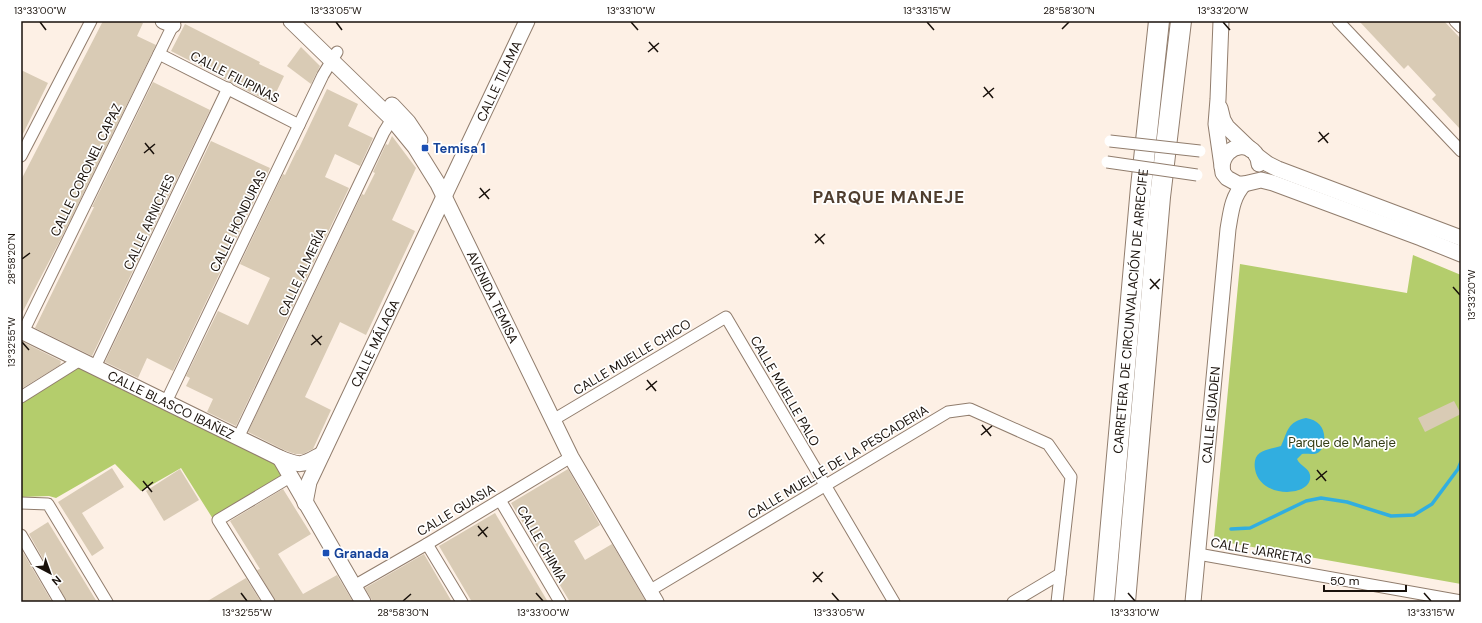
<svg xmlns="http://www.w3.org/2000/svg" width="1482" height="623" font-family="'DM Sans',sans-serif">
	<style>
		.green { fill: #b4cd6c }
		.water { fill: #31aee0 }
		.lines { fill: none; stroke-linecap: round; stroke-linejoin: round }
		.stream { stroke: #31aee0; stroke-width: 3.5 }
		.building { fill: #d9cbb5 }
		.street-casing { stroke: #917d6d; stroke-width: 13 }
		.secondary-casing { stroke: #917d6d; stroke-width: 17 }
		.highway-casing { stroke: #917d6d; stroke-width: 22 }
		.street { stroke: #fff; stroke-width: 11 }
		.secondary { stroke: #fff; stroke-width: 15 }
		.highway { stroke: #fff; stroke-width: 20 }
		.street-bridge-casing { stroke: #917d6d; stroke-width: 13; stroke-linecap: butt }
		.street-bridge { stroke: #fff; stroke-width: 11 }
		.ticks { fill: none; stroke: #19110b; stroke-width: 1.5 }
		.transit-dot { fill: #1a4fb4; stroke: #fff; stroke-width: 1.5 }
		.labels { text-anchor: middle; dominant-baseline: central; stroke-width: 3.5; stroke-linejoin: round; paint-order: stroke }
		.street-label { font-size: 13px; fill: #19110b; stroke: #fff }
		.transit-label { font-size: 13px; font-weight: bold; fill: #164399; stroke: #fff; text-anchor: start }
		.park-label { font-size: 13px; fill: #333c14; stroke: #fff }
		.district-label { font-size: 17px; font-weight: bold; letter-spacing: 1px; fill: #4f3e2f; stroke: #fff }
		.neatline { fill: none; stroke: #19110b; stroke-width: 1.5 }
		.ticks-label { font-size: 10px; text-anchor: middle; fill: #19110b }
	</style>
	<rect width="100%" height="100%" fill="#fdf0e5"/>
	<!-- green -->
	<g class="green">
		<polygon points="1413,255 1461,275 1461,584 1219,541 1214,537 1240,264 1407,293"/>
		<polygon points="78,367 278,465 285,476 213,519 181,468 141,491 115,464 56,498 49,496 21,497 21,402"/>
	</g>
	<!-- water -->
	<path class="water" d="M1306 418C1319 420 1326 429 1324 442 1324 445 1323 448 1320 451 1316 456 1308 453 1302 454L1297 459C1300 466 1309 468 1310 475 1314 497 1260 500 1255 469 1252 450 1267 450 1281 446 1288 431 1287 422 1306 418Z"/>
	<g class="lines">
		<!-- stream -->
		<polyline class="stream" points="1231,529 1250,528 1306,501 1321,498 1347,502 1391,516 1414,515 1432,504 1458,469 1461,462"/>
	</g>
	<!-- building -->
	<g class="building">
		<polygon points="103,21 138,21 143,23 137,36 156,45 66,229 21,315 21,180"/>
		<polygon points="1359,21 1444,21 1461,39 1461,130 1432,99 1436,95 1408,65 1404,69"/>
		<polygon points="185,24 260,62 259,64 284,76 271,103 171,51"/>
		<polygon points="301,47 320,66 311,84 287,66"/>
		<polygon points="21,70 48,83 21,138"/>
		<polygon points="153,82 210,110 92,356 35,328 94,207 92,207"/>
		<polygon points="327,89 358,104 348,126 373,138 360,166 335,154 325,177 349,188 236,426 207,412 213,399 186,386 190,378 186,376 218,311 248,325 270,278 240,264 283,174 285,175 297,150 298,150"/>
		<polygon points="392,136 416,168 392,220 415,231 366,335 340,322 305,397 331,410 313,449 303,454 295,454 284,450 248,432 362,194 364,195 375,173 373,172 386,144 388,145"/>
		<polygon points="211,141 270,168 173,371 147,358 138,378 105,362"/>
		<polygon points="21,341 61,361 60,365 21,389"/>
		<polygon points="1454,401 1461,414 1425,432 1418,418"/>
		<polygon points="112,468 124,487 82,513 104,548 92,556 58,502"/>
		<polygon points="180,469 199,500 164,521 146,491"/>
		<polygon points="568,469 600,525 574,541 585,560 612,544 646,602 570,602 511,503"/>
		<polygon points="283,489 311,534 278,554 303,594 337,575 353,602 276,602 257,570 260,569 230,521"/>
		<polygon points="495,513 548,602 472,602 439,546"/>
		<polygon points="48,522 97,602 67,602 29,534"/>
		<polygon points="21,549 52,602 21,602"/>
		<polygon points="424,554 452,602 373,602 365,588"/>
		<polygon points="246,578 261,602 206,602"/>
	</g>
	<g class="lines">
		<!-- street casing -->
		<g class="street-casing">
			<g id="street">
				<polyline points="1338,21 1461,151"/>
				<polyline points="1455,21 1461,27"/>
				<polyline points="159,54 299,125"/>
				<polyline points="21,156 91,21"/>
				<polyline points="23,332 175,21"/>
				<polyline points="95,367 228,88"/>
				<polyline points="21,397 80,360"/>
				<polyline points="166,402 323,75 337,52"/>
				<polyline points="553,420 726,317 894,602"/>
				<polyline points="238,438 384,132 392,119"/>
				<polyline points="500,500 560,602"/>
				<polyline points="21,503 48,504 107,602"/>
				<polyline points="21,535 60,602"/>
				<polyline points="427,544 462,602"/>
				<polyline points="1198,554 1461,601"/>
				<polyline points="354,586 427,544 571,457"/>
				<polyline points="649,591 948,412 970,409 1048,444 1071,477 1057,602"/>
				<polyline points="269,602 218,520 290,477"/>
				<polyline points="1013,602 1060,574"/>
			</g>
		</g>
		<!-- secondary casing -->
		<g class="secondary-casing">
			<g id="secondary">
				<polyline points="163,21 173,25"/>
				<path id="s1" d="M291 21 392 119 415 147 438 184 571 457 656 602"/>
				<polyline points="1221,21 1218,99 1216,124 1223,173 1227,178 1238,184 1244,184 1261,180 1273,183 1421,238 1461,254"/>
				<polyline points="392,105 408,122 420,140"/>
				<polyline points="1220,108 1223,120 1227,127 1251,150"/>
				<polyline points="1256,155 1268,164 1278,169 1461,238"/>
				<path d="M1222 167C1224 142 1257 139 1259 164"/>
				<path id="s2" d="M21 331 280 458C302 467 302 465 322 454"/>
				<polyline points="280,458 363,602"/>
				<path id="s3" d="M305 503 309 482 527 21"/>
				<path id="s4" d="M1193 602 1228 229C1231 212 1232 197 1244 184"/>
			</g>
		</g>
		<!-- highway casing -->
		<g class="highway-casing">
			<g id="highway">
				<path id="s5" d="M1104 602 1141 187 1159 21"/>
				<polyline points="1125,602 1160,197 1181,21"/>
			</g>
		</g>
		<!-- street -->
		<use href="#street" class="street"/>
		<!-- secondary -->
		<use href="#secondary" class="secondary"/>
		<!-- highway -->
		<use href="#highway" class="highway"/>
		<!-- street-bridge casing -->
		<g class="street-bridge-casing">
			<g id="street-bridge">
				<polyline points="1110,141 1200,151"/>
				<polyline points="1107,162 1197,175"/>
			</g>
		</g>
		<!-- street-bridge -->
		<use href="#street-bridge" class="street-bridge"/>
	</g>
	<!-- ticks -->
	<path class="ticks" d="M40 22 46 30M336 22 342 30M631 22 638 30M927 22 934 30M1223 22 1230 30M1062 29 1069 22M649 42 658 52M648 52 659 43M984 87 993 98M983 97 994 88M1319 132 1328 143M1318 142 1329 133M145 143 154 154M144 153 155 144M480 188 489 199M479 198 490 189M815 234 824 244M815 243 825 234M22 259 30 253M1150 279 1159 289M1453 287 1460 295M1150 289 1160 279M312 335 321 345M22 342 29 350M311 345 322 336M647 380 656 391M646 390 657 381M982 425 991 436M981 435 992 426M1317 470 1326 481M1316 480 1327 471M143 481 152 492M142 491 153 482M478 526 487 537M478 536 488 527M813 572 822 582M813 582 823 572M241 593 247 601M536 593 543 601M832 593 839 601M1128 593 1135 601M1424 593 1431 601M403 601 411 594"/>
	<!-- markers -->
	<g class="transit-dot">
		<rect x="421" y="144" width="8" height="8" rx="2"/>
		<rect x="322" y="549" width="8" height="8" rx="2"/>
	</g>
	<g class="labels">
		<!-- street labels -->
		<g class="street-label">
			<text transform="translate(235 77) rotate(27)">CALLE FILIPINAS</text>
			<text stroke="none"><textPath href="#s3" startOffset="465">CALLE TILAMA</textPath></text>
			<text transform="translate(86 170) rotate(-64)">CALLE CORONEL CAPAZ</text>
			<text transform="translate(238 221) rotate(-64)">CALLE HONDURAS</text>
			<text transform="translate(149 222) rotate(-65)">CALLE ARNICHES</text>
			<text transform="translate(302 272) rotate(-65)">CALLE ALMERÍA</text>
			<text stroke="none"><textPath href="#s1" startOffset="346">AVENIDA TEMISA</textPath></text>
			<text stroke="none"><textPath href="#s5" startOffset="292">CARRETERA DE CIRCUNVALACIÓN DE ARRECIFE</textPath></text>
			<text stroke="none"><textPath href="#s3" startOffset="175">CALLE MÁLAGA</textPath></text>
			<text transform="translate(632 357) rotate(-31)">CALLE MUELLE CHICO</text>
			<text transform="translate(785 391) rotate(60)">CALLE MUELLE PALO</text>
			<text stroke="none"><textPath href="#s2" startOffset="167">CALLE BLASCO IBAÑEZ</textPath></text>
			<text stroke="none"><textPath href="#s4" startOffset="188">CALLE IGUADEN</textPath></text>
			<text transform="translate(838 462) rotate(-31)">CALLE MUELLE DE LA PESCADERIA</text>
			<text transform="translate(456 510) rotate(-31)">CALLE GUASIA</text>
			<text transform="translate(542 544) rotate(60)">CALLE CHIMIA</text>
			<text transform="translate(1261 551) rotate(10)">CALLE JARRETAS</text>
		</g>
		<!-- transit labels -->
		<g class="transit-label">
			<text x="433" y="148">Temisa 1</text>
			<text x="334" y="553">Granada</text>
		</g>
		<!-- park labels -->
		<g class="park-label">
			<text x="1342" y="442">Parque de Maneje</text>
		</g>
		<!-- district labels -->
		<g class="district-label">
			<text x="889" y="197">PARQUE MANEJE</text>
		</g>
	</g>
	<!-- border -->
	<rect width="1482" height="623" fill="none" stroke="#ffffff" stroke-width="44"/>
	<!-- north arrow -->
	<g transform="translate(50 573) rotate(139)" stroke="#ffffff" stroke-width="3" paint-order="stroke">
	<path d="M0-3L7 15L0 10L-7 15Z" fill="#19110b"/>
	<text y="-6" font-size="11" font-weight="bold" text-anchor="middle" fill="#19110b">N</text>
	</g>
	<!-- scale -->
	<path d="M1324 585v6h82v-6" fill="none" stroke="#19110b" stroke-width="2"/>
	<text x="1330" y="585" font-size="12" fill="#19110b" stroke="#ffffff" stroke-width="3" paint-order="stroke">50 m</text>
	<rect x="22" y="22" width="1438" height="579" class="neatline"/>
	<g class="ticks-label">
		<text x="40" y="14">13°33'00"W</text>
		<text x="336" y="14">13°33'05"W</text>
		<text x="631" y="14">13°33'10"W</text>
		<text x="927" y="14">13°33'15"W</text>
		<text x="1069" y="14">28°58'30"N</text>
		<text x="1223" y="14">13°33'20"W</text>
		<text transform="translate(11 259) rotate(-90)" y="4">28°58'20"N</text>
		<text transform="translate(1471 295) rotate(-90)" y="4">13°33'20"W</text>
		<text transform="translate(11 342) rotate(-90)" y="4">13°32'55"W</text>
		<text x="247" y="616">13°32'55"W</text>
		<text x="403" y="616">28°58'30"N</text>
		<text x="543" y="616">13°33'00"W</text>
		<text x="839" y="616">13°33'05"W</text>
		<text x="1135" y="616">13°33'10"W</text>
		<text x="1431" y="616">13°33'15"W</text>
	</g>
</svg>
